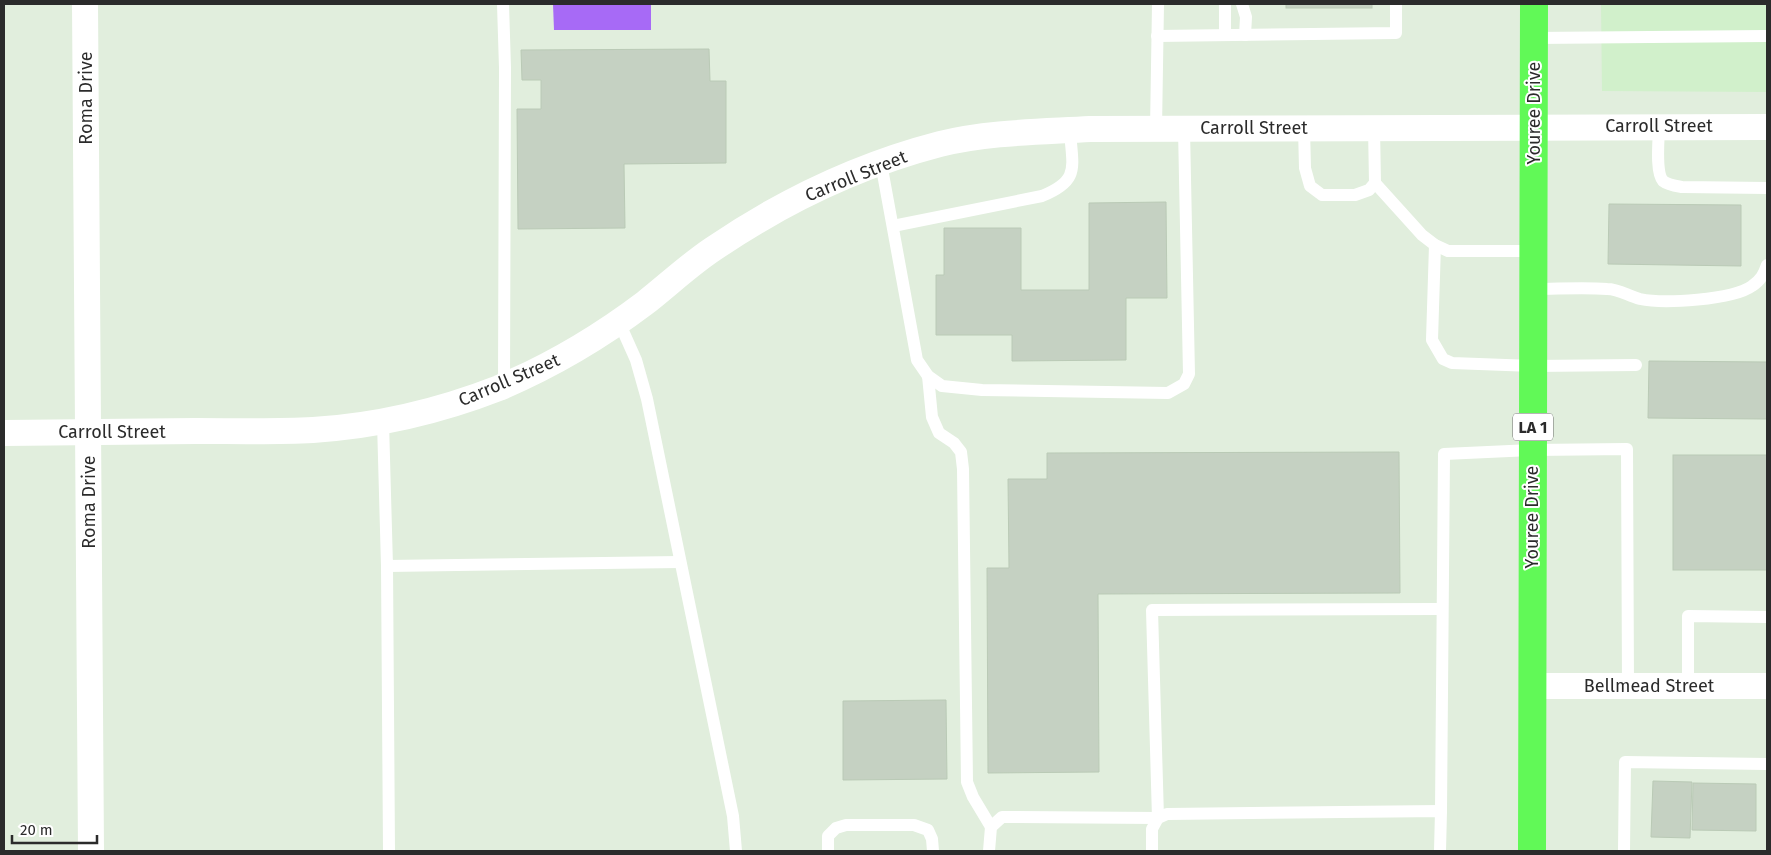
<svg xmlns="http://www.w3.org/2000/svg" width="1771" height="855" font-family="'Fira Sans',sans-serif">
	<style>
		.education { fill: #d1f0cb }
		.water { fill: #a76af6 }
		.building { fill: #c5d1c2; stroke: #bacab6 }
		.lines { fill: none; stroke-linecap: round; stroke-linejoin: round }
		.service { stroke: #fff; stroke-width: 12 }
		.minor { stroke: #fff; stroke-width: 26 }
		.primary { stroke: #61f957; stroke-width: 28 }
		.labels { text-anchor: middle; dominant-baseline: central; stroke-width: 4; stroke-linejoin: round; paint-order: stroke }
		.shield { fill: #fff; stroke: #6b6b6b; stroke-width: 1 }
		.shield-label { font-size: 16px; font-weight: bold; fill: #2b2b2b }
		.street-label { font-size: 18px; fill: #2b2b2b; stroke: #fff }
	</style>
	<rect width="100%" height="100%" fill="#e1eedd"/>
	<!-- education -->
	<polygon class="education" points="1601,4 1767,4 1767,92 1602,91"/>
	<!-- water -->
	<polygon class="water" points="553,4 651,4 651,30 554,30"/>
	<!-- building -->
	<g class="building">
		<rect x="1286" y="4" width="86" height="4"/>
		<polygon points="709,49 710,81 726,81 726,163 624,164 625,228 518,229 517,109 541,109 541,80 522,80 521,50"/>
		<polygon points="1166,202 1167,298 1126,298 1126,360 1012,361 1012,335 936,335 936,275 944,275 944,228 1021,228 1021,290 1089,290 1089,203"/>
		<polygon points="1609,204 1741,205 1741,266 1608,264"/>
		<polygon points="1649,361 1767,362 1767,419 1648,418"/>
		<polygon points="1399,452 1400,593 1098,594 1099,772 988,773 987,568 1009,568 1008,479 1047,479 1047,453"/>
		<rect x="1673" y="455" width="94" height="115"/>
		<polygon points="946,700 947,779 843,780 843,701"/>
		<polygon points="1653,781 1692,782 1690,838 1651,837"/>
		<polygon points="1693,783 1756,784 1756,831 1692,830"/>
	</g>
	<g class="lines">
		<!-- service -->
		<g class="service">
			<polyline points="503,4 505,68 504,385"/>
			<polyline points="1225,4 1225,35"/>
			<polyline points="1242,4 1246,17 1245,35"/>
			<polyline points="1157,36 1396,33 1396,4"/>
			<polyline points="1534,38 1767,36"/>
			<path d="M1659 126C1659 138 1655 172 1663 181 1668 185 1676 186 1682 187L1767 188"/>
			<polyline points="1304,128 1305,168 1310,186 1322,195 1355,195 1369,190 1375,183 1374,127"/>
			<polyline points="1156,129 1158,4"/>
			<polyline points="881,163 917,360 928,376 942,386 982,390 1168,393 1184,384 1189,374 1184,129"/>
			<polyline points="1375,183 1422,235 1435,245 1448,251 1534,251"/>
			<path d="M893 226 1042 196C1081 180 1072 167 1070 130"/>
			<polyline points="1435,245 1432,340 1443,359 1452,363 1533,366 1636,365"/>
			<path d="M1534 289C1558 289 1583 287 1607 289 1619 289 1628 296 1640 299 1663 304 1733 300 1752 286 1761 280 1764 274 1767 265"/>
			<polyline points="619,322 636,360 647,399 733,816 736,851"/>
			<polyline points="928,376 932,417 939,433 954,443 961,452 963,469 967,782 973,797 991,827"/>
			<polyline points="383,422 387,566 680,562"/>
			<polyline points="387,566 389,851"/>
			<polyline points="1688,686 1688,616 1767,617"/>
			<polyline points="1441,811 1444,454 1533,450 1627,449 1628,686"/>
			<polyline points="828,851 828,836 836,828 846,825 914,825 928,830 932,839 933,851"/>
			<polyline points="989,851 991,827 1002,817 1158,818 1152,610 1442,609"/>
			<polyline points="1152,851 1152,829 1158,818 1167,814 1441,811 1440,851"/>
			<polyline points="1624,851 1625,762 1767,764"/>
		</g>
		<!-- minor -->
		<g class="minor">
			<polyline points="85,4 91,851"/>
			<path d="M4 433C68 432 132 432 196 431 235 431 274 432 313 430 376 426 440 411 499 388 551 366 600 337 645 303 668 285 689 265 713 249 782 202 859 165 940 144 989 132 1040 132 1090 129L1767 127"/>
			<polyline points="1532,686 1767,686"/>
		</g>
		<!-- primary -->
		<polyline class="primary" points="1532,851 1534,4"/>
	</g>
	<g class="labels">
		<!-- shield labels -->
		<rect class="shield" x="1513" y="413.5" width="40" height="27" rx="4"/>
		<g class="shield-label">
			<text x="1533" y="427">LA 1</text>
		</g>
		<!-- street labels -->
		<g class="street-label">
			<text transform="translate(86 98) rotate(-90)">Roma Drive</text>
			<text transform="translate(1534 113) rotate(-90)">Youree Drive</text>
			<text x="1659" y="126">Carroll Street</text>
			<text x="1254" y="128">Carroll Street</text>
			<text transform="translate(856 176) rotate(-22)">Carroll Street</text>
			<text transform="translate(509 380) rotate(-23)">Carroll Street</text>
			<text x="112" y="432">Carroll Street</text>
			<text transform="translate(89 502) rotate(-90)">Roma Drive</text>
			<text transform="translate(1532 517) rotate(-90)">Youree Drive</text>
			<text x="1649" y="686">Bellmead Street</text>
		</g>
	</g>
	<!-- border -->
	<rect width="1771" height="855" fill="none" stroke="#2b2b2b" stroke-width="10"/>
	<!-- scale -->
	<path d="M12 835v8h85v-8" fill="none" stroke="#2b2b2b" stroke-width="2.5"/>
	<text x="20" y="835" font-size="15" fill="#2b2b2b" stroke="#ffffff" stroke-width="4" paint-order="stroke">20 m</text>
</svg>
